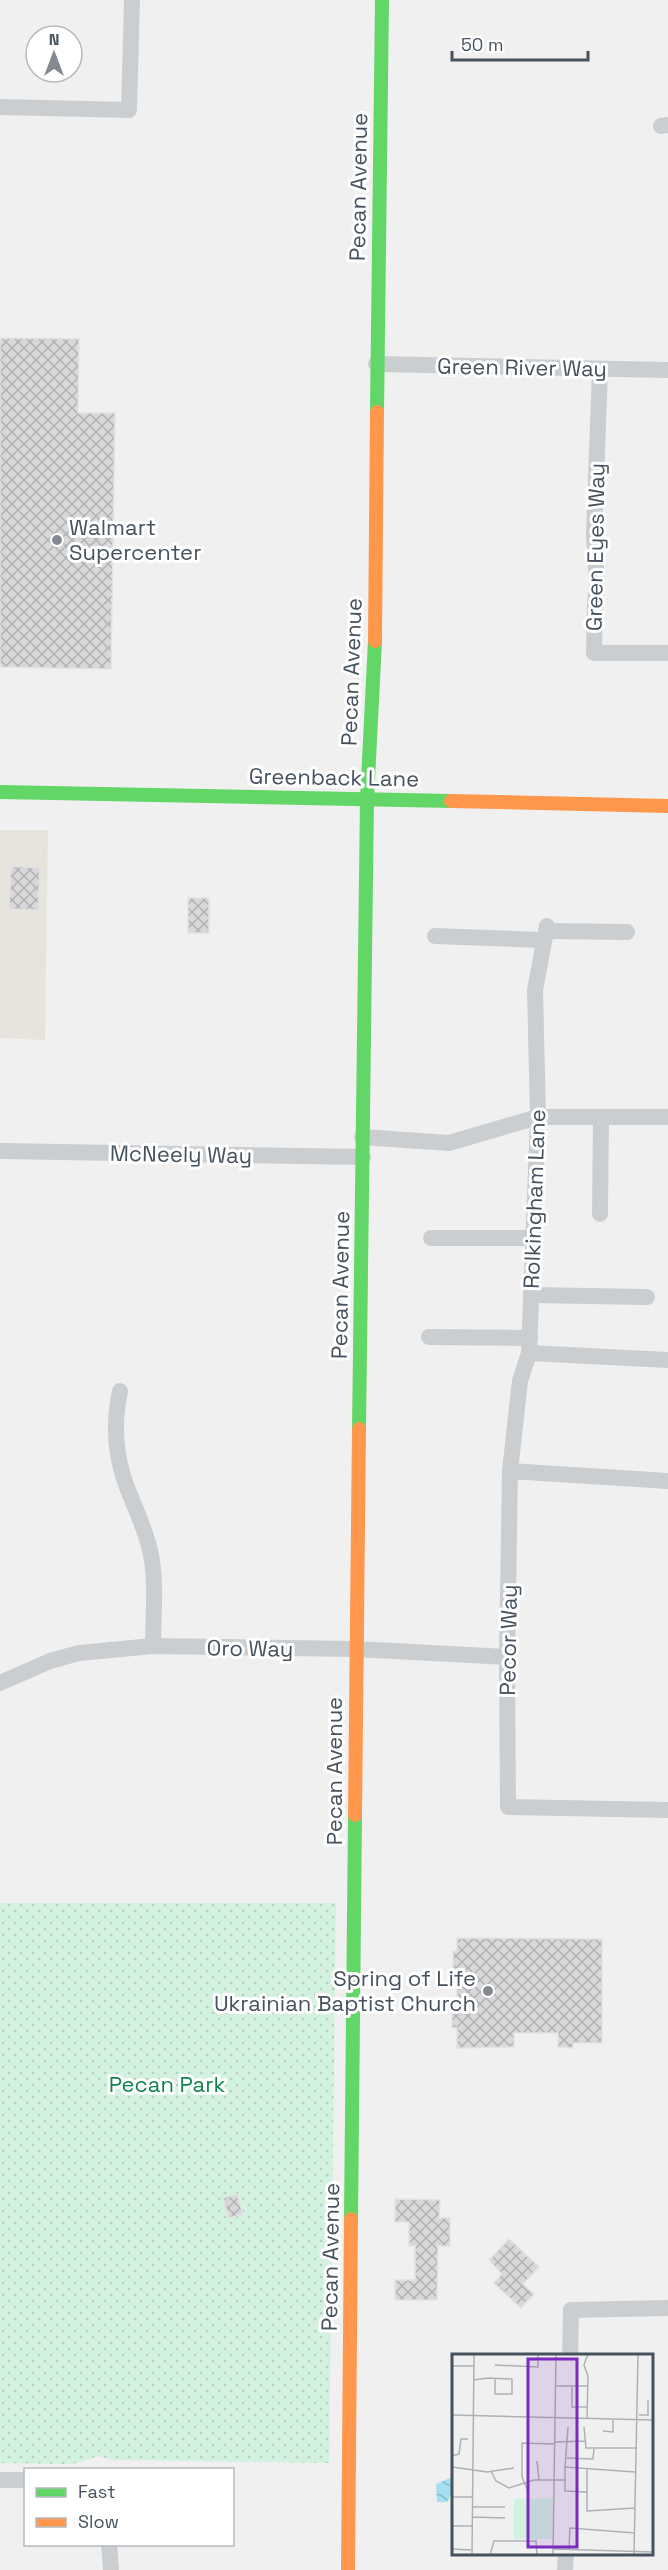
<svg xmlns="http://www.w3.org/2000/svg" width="668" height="2570" font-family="'Space Grotesk',sans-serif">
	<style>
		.commercial { fill: #e6e4dd }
		.park { fill: url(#park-dots) }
		.water { fill: url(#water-waves) }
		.building { fill: url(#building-cross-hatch); stroke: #e2e2e3; stroke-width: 1.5 }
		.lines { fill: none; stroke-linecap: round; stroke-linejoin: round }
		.street { stroke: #cbced1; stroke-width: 16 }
		.fast { stroke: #63d668; stroke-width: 14 }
		.slow { stroke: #ff974d; stroke-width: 14 }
		.poi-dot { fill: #828991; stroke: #fff; stroke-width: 2 }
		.labels { text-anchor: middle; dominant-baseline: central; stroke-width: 6; stroke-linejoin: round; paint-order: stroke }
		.street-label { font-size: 22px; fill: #46525e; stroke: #fff }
		.poi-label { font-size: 22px; fill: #46525e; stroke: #fff; text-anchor: start }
		.park-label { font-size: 22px; fill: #11844c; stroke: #fff }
		.inset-road { fill: none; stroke: #adb1b6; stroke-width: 1.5 }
		.view { fill: #7b2cbf; fill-opacity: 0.15; stroke: #7b2cbf; stroke-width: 3 }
		.inset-edge { fill: none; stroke: #46525e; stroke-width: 3 }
	</style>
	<defs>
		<pattern id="park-dots" width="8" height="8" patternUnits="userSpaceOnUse" patternTransform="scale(1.5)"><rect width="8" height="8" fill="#d3f1df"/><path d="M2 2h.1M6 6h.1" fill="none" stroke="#b6d1c2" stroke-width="1.8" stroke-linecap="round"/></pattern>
		<pattern id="water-waves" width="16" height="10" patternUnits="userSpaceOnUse" patternTransform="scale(1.5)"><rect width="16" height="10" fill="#a5e0f1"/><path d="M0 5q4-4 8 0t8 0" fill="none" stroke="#88b8c6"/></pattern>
		<pattern id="building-cross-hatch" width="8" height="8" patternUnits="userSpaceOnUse" patternTransform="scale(1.5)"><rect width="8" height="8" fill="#d8d8da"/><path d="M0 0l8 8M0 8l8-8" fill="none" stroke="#b1b2b4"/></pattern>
	</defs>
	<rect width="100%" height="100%" fill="#f1f0f0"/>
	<!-- commercial -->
	<polygon class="commercial" points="0,830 48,830 45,1040 0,1038"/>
	<!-- park -->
	<polygon class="park" points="0,1903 336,1903 329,2463 114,2460 98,2456 72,2464 0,2463"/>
	<!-- water -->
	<polygon class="water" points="450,2478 453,2481 452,2494 447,2502 437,2502 436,2484"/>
	<!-- building -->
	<g class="building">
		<polygon points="0,338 79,339 78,413 115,413 111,669 0,667"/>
		<polygon points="11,866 40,868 38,910 9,909"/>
		<rect x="188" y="898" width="21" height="35"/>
		<polygon points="457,1938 602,1939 602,2043 573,2043 573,2048 558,2047 558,2033 514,2033 514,2047 457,2048 457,2028 452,2028 452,2010 457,2010 457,1969 453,1969 453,1951 457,1951"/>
		<polygon points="237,2194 243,2214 229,2218 223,2198"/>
		<polygon points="395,2199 440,2200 439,2218 450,2218 450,2246 438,2246 437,2300 395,2300 395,2280 415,2280 415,2246 409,2246 409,2222 395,2222"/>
		<polygon points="509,2239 539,2267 523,2284 534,2294 521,2308 494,2283 502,2274 489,2260"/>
	</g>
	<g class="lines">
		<!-- street -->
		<g class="street">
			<polyline points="0,107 129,110 132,0"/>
			<polyline points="661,126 668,125"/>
			<polyline points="376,364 668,370"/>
			<polyline points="600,369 594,535 597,584 595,602 594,653 668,653"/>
			<polyline points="546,931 627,932"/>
			<polyline points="435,936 544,940"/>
			<polyline points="362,1137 449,1143 538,1117 668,1117"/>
			<polyline points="0,1151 363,1157"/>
			<polyline points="600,1214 601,1117"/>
			<polyline points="431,1238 533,1238"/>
			<polyline points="531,1295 647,1297"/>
			<polyline points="429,1337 530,1338"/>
			<polyline points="529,1353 668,1360"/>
			<path d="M120 1391C113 1424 115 1458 128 1490 136 1510 145 1529 150 1550 157 1581 153 1615 153 1646"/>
			<polyline points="510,1471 520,1381 529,1353 538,1117 535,990 547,926"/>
			<polyline points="668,1481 510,1471 507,1657 508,1807 668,1810"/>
			<polyline points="0,1683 50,1661 79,1653 153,1646 356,1649 507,1657"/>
			<polyline points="570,2356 571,2310 668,2308"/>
			<polyline points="0,2480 26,2480"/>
			<polyline points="109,2544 111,2570"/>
			<polyline points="565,2570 566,2554"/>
		</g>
		<!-- fast -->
		<g class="fast">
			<polyline points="377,412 382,0"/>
			<polyline points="0,792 451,801"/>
			<polyline points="359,1429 367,799 375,641"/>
			<polyline points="351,2219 355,1815"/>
		</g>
		<!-- slow -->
		<g class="slow">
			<polyline points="375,641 377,412"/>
			<polyline points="451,801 668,806"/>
			<polyline points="355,1815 359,1429"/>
			<polyline points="348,2570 351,2219"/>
		</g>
	</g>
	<!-- markers -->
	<g class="poi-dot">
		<circle cx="57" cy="540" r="6"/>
		<circle cx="488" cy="1991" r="6"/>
	</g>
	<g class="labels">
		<!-- street labels -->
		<g class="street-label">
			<text transform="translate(358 187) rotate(-89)">Pecan Avenue</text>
			<text transform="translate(522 367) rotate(1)">Green River Way</text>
			<text transform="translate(595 547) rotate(-89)">Green Eyes Way</text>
			<text transform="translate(351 672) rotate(-88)">Pecan Avenue</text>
			<text transform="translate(334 777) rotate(1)">Greenback Lane</text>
			<text transform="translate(181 1154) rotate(1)">McNeely Way</text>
			<text transform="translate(534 1199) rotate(-88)">Rolkingham Lane</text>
			<text transform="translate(340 1285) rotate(-89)">Pecan Avenue</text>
			<text transform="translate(508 1640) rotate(-89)">Pecor Way</text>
			<text transform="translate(250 1648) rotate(1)">Oro Way</text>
			<text transform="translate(334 1771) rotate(-90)">Pecan Avenue</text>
			<text transform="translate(330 2257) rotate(-89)">Pecan Avenue</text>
		</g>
		<!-- poi labels -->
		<g class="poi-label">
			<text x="69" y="527">Walmart<tspan x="69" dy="25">Supercenter</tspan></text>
			<text x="476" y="1978" text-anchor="end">Spring of Life<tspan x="476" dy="25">Ukrainian Baptist Church</tspan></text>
		</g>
		<!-- park labels -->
		<g class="park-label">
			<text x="167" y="2084">Pecan Park</text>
		</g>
	</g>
	<!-- overview -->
	<g transform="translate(452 2354)">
		<rect width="201" height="201" fill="#f1f0f0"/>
		<path d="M101 144 100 185H62V145Z" fill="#d3f1df"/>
		<path class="inset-road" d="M43 11 86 13V0M0 12H22M21 26 36 24 60 25V40H43V25M104 32H135M120 32V53H135M0 61 201 66M187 61H196V46M135 64 136 22 132 11 136 0M132 73 134 94H184M151 77 161 78V65M103 88 133 87M0 102 7 100 9 85H16M115 104 141 105 142 95M85 107 87 126M0 113 35 118 62 114M113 113 116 73M135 115V157L183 154M39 117 44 127 57 134 82 126H113M76 137 70 123V89L103 90M135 138 113 137V113L183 118M0 143H20M20 153H53M20 163 53 164M0 172H20M0 195 19 196M102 195 201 198M117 195 118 174 183 179M20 201 22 0M38 201 42 187H84L85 201M101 201 104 0M182 201 186 0"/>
		<path class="view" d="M76 5H125V193H76Z"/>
		<rect width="201" height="201" class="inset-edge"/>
	</g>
	<!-- legend -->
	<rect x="24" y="2468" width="210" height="78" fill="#ffffff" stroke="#b5babf" stroke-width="1.5"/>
	<rect x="36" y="2488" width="30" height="9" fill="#63d668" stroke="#b5babf" stroke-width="1.5"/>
	<text x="78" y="2498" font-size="18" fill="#46525e">Fast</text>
	<rect x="36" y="2518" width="30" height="9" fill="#ff974d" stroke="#b5babf" stroke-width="1.5"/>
	<text x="78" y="2528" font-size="18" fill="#46525e">Slow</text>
	<!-- north arrow -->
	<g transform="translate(54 54)"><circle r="28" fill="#ffffff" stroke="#b5babf" stroke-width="1.5"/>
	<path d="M0-4.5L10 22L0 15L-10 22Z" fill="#828991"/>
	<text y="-9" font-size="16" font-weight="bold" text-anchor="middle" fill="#46525e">N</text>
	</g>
	<!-- scale -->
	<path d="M452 51v9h136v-9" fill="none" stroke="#46525e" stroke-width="3"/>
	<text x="461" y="51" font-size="18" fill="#46525e" stroke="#ffffff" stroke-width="4.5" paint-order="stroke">50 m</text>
</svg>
